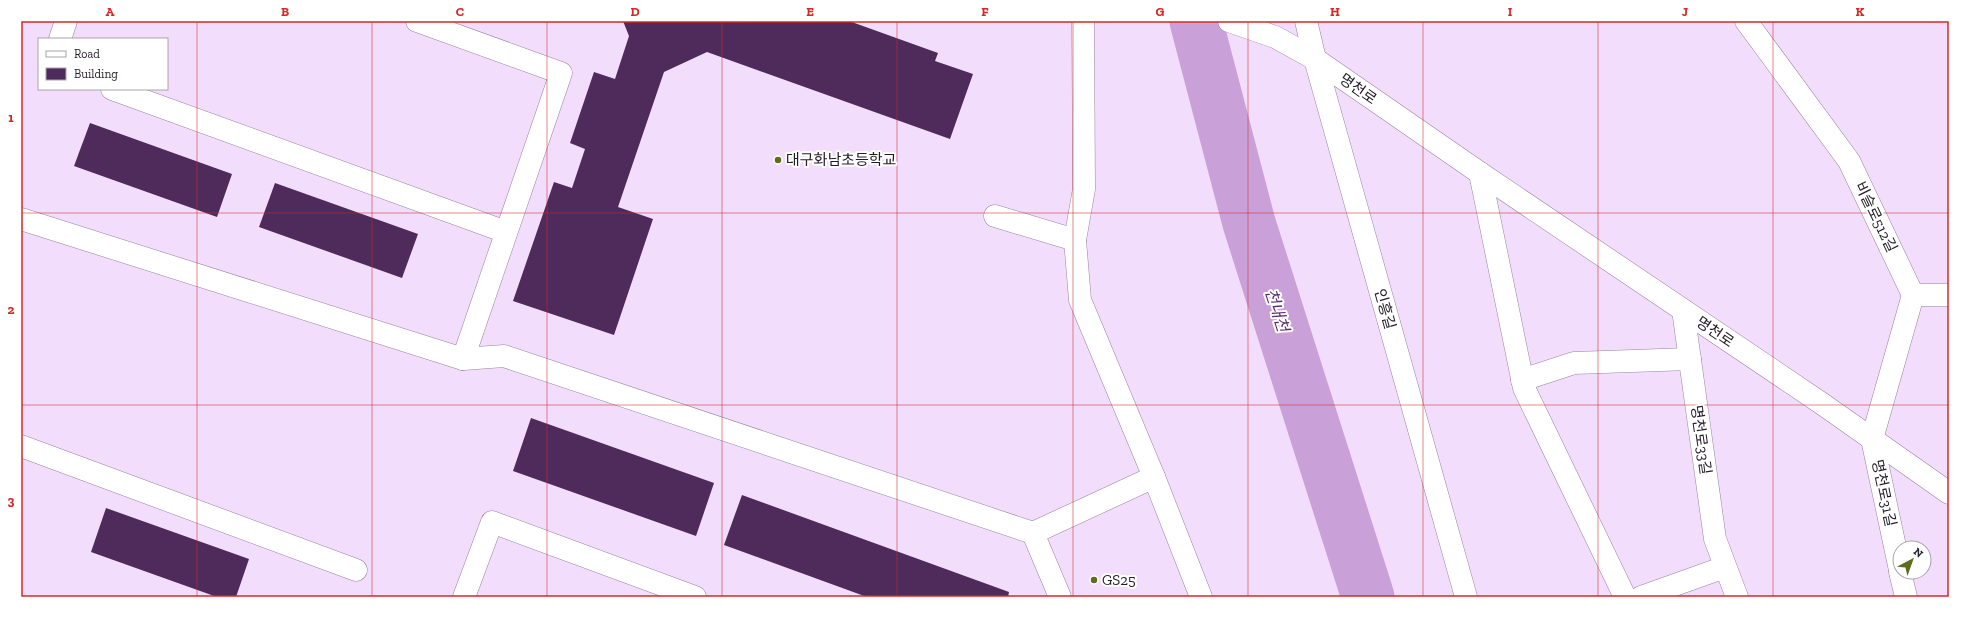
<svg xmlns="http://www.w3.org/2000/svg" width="1970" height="618" font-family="'Zilla Slab','Noto Sans KR',serif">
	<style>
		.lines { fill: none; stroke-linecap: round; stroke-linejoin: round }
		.river { stroke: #c9a0d8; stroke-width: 53 }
		.building { fill: #4e2b5a }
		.minor-casing { stroke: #9884a0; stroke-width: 23 }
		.minor { stroke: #fff; stroke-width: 22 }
		.grid { fill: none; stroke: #d62828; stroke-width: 1; stroke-opacity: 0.55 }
		.poi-dot { fill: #5c6e1c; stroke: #fff; stroke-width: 1.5 }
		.labels { text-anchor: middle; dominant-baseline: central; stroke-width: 4; stroke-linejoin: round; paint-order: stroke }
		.street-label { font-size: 15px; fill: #231b26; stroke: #fff }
		.poi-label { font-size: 15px; fill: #231b26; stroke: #fff; text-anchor: start }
		.water-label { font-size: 16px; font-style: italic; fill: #5b296c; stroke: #fff }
		.neatline { fill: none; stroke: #d62828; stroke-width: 1.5 }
		.grid-label { font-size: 13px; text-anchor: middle; font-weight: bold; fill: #d62828 }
	</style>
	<rect width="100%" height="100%" fill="#f3ddfc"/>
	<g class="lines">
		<!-- river -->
		<polyline class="river" points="1196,21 1249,223 1368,597"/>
	</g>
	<!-- building -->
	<g class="building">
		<polygon points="623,21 849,21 938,53 935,61 973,74 950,139 707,52 664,72 618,207 653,219 614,335 513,301 554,182 572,188 585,149 570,143 594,72 615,79 629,36"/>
		<polygon points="90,123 232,174 217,217 74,166"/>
		<polygon points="275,183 418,234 402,278 259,227"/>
		<polygon points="531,418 714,483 696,536 513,471"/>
		<polygon points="742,495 1009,592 1008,597 867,597 724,545"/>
		<polygon points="106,508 249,559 236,597 217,597 91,552"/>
	</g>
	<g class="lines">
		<!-- minor casing -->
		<g class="minor-casing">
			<g id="minor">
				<polyline points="417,21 561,73 463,359"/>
				<polyline points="1083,21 1084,189 1075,240 1080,300 1154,477 1201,597"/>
				<polyline points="1229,21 1275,37 1315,59 1480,173 1821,403 1949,493"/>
				<polyline points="1306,21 1315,59 1466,597"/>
				<polyline points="1746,21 1849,161 1913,295 1872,439 1900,570"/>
				<polyline points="60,39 66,21"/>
				<polyline points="112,89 506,232"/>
				<polyline points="1480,173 1524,388 1625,597"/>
				<polyline points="995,216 1075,240"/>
				<polyline points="21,219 463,359 504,356 1033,533 1154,477"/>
				<polyline points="1913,295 1949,295"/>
				<polyline points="1683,310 1715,539 1737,597"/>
				<polyline points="1522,380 1574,363 1690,359"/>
				<polyline points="21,446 356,570"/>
				<polyline points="1033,533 1060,597"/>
				<polyline points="1900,572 1906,597"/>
				<polyline points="464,597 492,522 695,597"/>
				<polyline points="1641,597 1725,567"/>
			</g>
		</g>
		<!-- minor -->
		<use href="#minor" class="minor"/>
	</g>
	<!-- grid -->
	<path class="grid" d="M197 21V597M372 21V597M547 21V597M722 21V597M897 21V597M1073 21V597M1248 21V597M1423 21V597M1598 21V597M1773 21V597M21 213H1949M21 405H1949"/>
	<!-- markers -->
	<g class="poi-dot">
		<circle cx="778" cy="160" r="4"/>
		<circle cx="1094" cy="580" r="4"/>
	</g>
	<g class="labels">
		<!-- street labels -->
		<g class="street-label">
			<text transform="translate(1358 89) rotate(35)">명천로</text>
			<text transform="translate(1876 217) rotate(64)">비슬로512길</text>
			<text transform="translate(1385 309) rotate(74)">인흥길</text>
			<text transform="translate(1715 332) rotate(34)">명천로</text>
			<text transform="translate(1701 440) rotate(82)">명천로33길</text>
			<text transform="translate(1884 493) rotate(78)">명천로31길</text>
		</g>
		<!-- poi labels -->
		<g class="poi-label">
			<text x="786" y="160">대구화남초등학교</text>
			<text x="1102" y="580">GS25</text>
		</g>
		<!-- water labels -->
		<g class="water-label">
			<text transform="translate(1277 310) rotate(72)">천내천</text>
		</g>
	</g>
	<!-- border -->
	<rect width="1970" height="618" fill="none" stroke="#ffffff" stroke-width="44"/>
	<!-- legend -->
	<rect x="38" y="38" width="130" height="52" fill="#ffffff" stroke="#a7a4a8"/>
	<rect x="46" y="51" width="20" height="6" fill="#ffffff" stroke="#a7a4a8"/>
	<text x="74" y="58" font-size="12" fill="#231b26">Road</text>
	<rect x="46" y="68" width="20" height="12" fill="#4e2b5a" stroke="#a7a4a8"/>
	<text x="74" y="78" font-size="12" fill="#231b26">Building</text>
	<!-- north arrow -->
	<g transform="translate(1912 560) rotate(41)"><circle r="19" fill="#ffffff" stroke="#a7a4a8"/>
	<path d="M0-3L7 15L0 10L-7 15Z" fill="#5c6e1c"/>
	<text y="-6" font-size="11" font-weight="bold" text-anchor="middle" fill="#231b26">N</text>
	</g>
	<rect x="22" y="22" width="1926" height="574" class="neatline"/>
	<g class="grid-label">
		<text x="110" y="16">A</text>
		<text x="285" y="16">B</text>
		<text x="460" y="16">C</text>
		<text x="635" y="16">D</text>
		<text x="810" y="16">E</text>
		<text x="985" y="16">F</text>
		<text x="1160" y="16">G</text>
		<text x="1335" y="16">H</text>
		<text x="1510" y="16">I</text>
		<text x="1685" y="16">J</text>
		<text x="1860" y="16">K</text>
		<text x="11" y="122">1</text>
		<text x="11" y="314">2</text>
		<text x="11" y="505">3</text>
	</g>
</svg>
